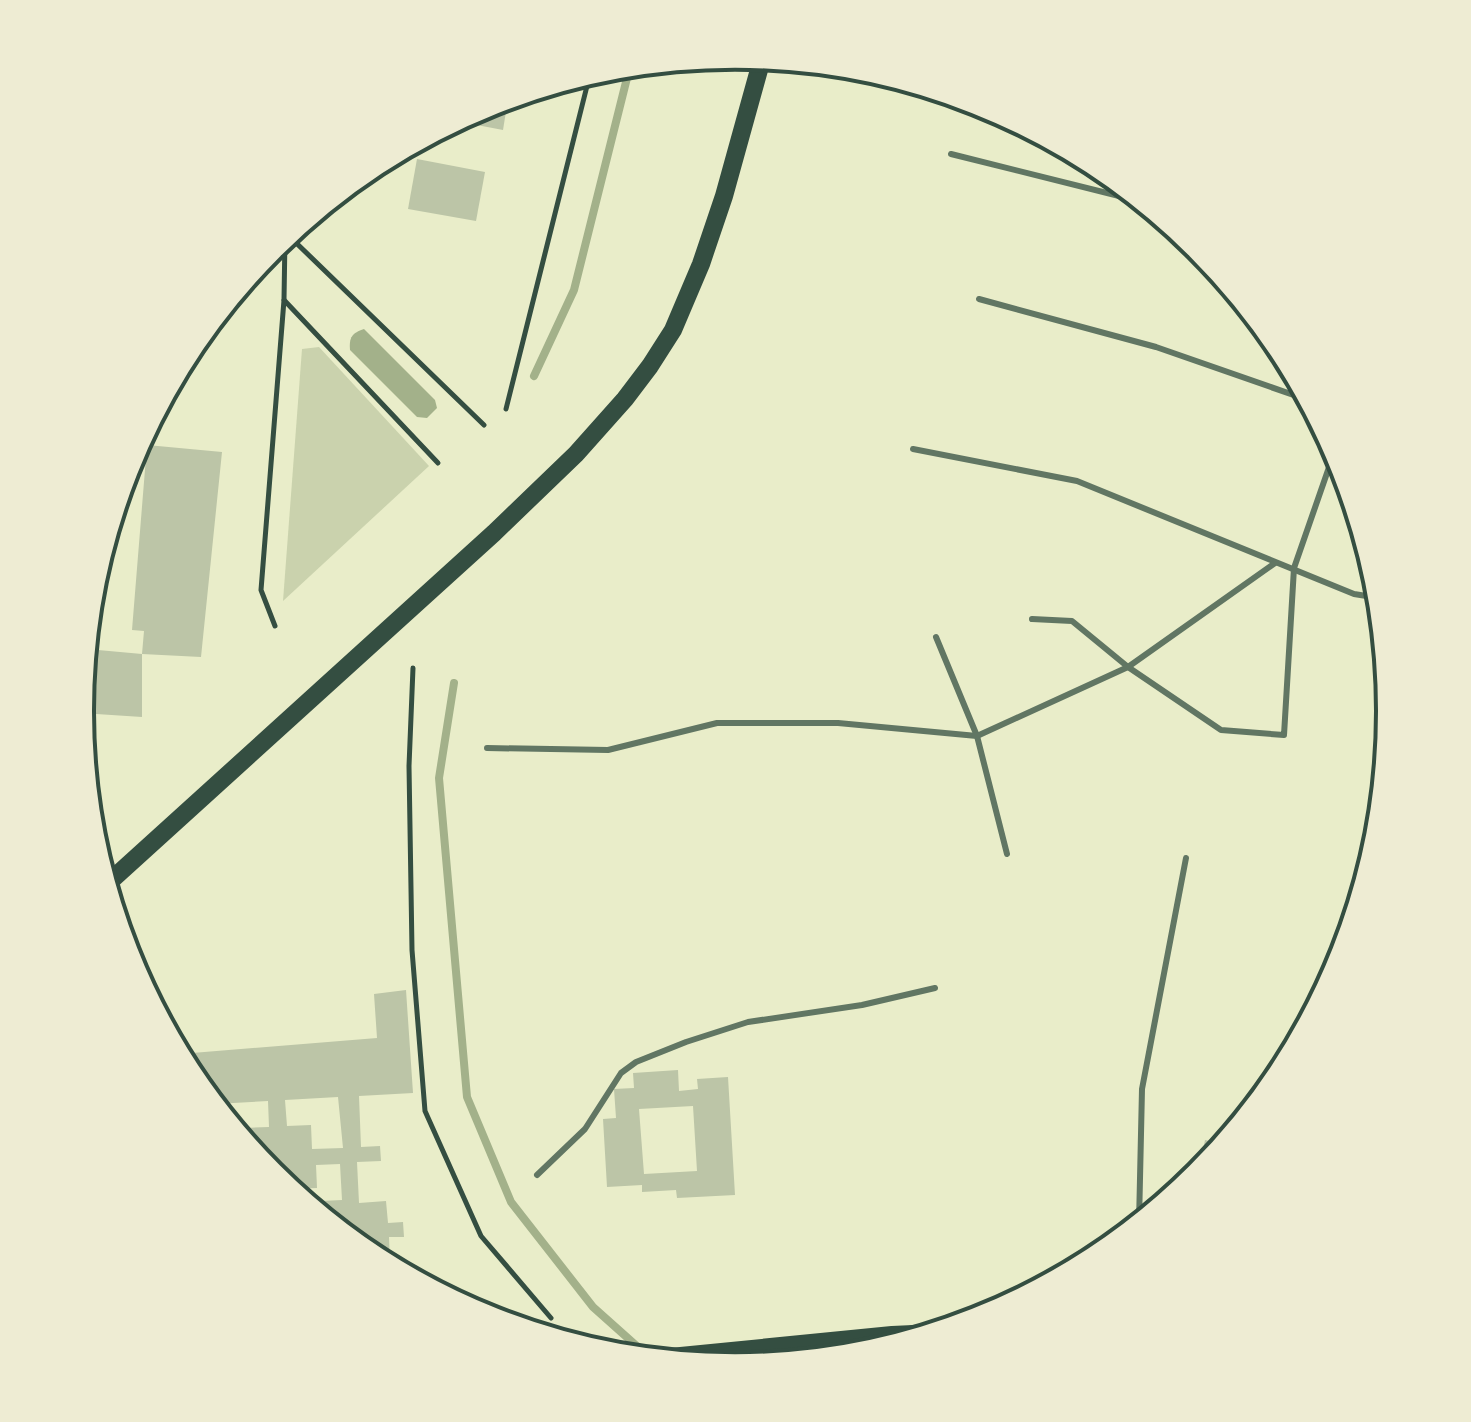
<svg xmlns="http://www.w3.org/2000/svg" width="1471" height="1422" font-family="'Exo 2',sans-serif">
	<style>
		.green { fill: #cad2ad }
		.water { fill: #a3b18a }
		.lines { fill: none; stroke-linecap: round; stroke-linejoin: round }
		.stream { stroke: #a3b18a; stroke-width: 8 }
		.building { fill: #bcc5a7; fill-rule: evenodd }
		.path { stroke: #344e41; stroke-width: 5 }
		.service { stroke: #617663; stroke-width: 6 }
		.secondary { stroke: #344e41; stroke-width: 16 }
		.primary { stroke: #344e41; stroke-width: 18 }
		.rim { fill: none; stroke: #344e41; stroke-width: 4 }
	</style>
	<rect width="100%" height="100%" fill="#e9edc9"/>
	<!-- green -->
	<polygon class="green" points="319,347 429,466 283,601 302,349"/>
	<!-- water -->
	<path class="water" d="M364 329 435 400 437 408 427 418 417 417 350 350C349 337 352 333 364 329Z"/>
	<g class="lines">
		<!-- stream -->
		<g class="stream">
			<polyline points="534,376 574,290 630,66"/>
			<polyline points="454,683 439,778 467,1097 511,1202 593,1307 649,1357"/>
		</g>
	</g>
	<!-- building -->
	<g class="building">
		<polygon points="508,99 503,130 456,121 485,106"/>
		<polygon points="417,159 485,172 476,221 408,209"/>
		<polygon points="147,445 222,452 201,657 142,654 144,631 132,630"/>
		<polygon points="87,649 142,654 142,717 81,713"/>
		<path d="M406 990 413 1093 359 1096 361 1147 380 1146 381 1161 357 1162 359 1203 386 1201 388 1223 403 1222 404 1237H389L390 1262 385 1263 371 1255 321 1214V1201L342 1200 340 1164 316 1165 317 1188 290 1189 272 1174 245 1140 244 1128 269 1127 268 1101 215 1104 191 1075 180 1054 377 1038 374 994ZM338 1097 343 1148 312 1149 311 1125 287 1126 285 1100Z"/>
		<path d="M678 1070 679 1091 698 1089 697 1079 728 1077 735 1195 677 1198 676 1190 642 1192V1185L607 1187 603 1119 616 1118 614 1089 634 1088 633 1073ZM693 1106 697 1171 644 1174 639 1109Z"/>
		<polygon points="1205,1140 1224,1144 1198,1175"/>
	</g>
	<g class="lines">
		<!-- path -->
		<g class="path">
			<polyline points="288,235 484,425"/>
			<polyline points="284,300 438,463"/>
			<polyline points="506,409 590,74"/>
			<polyline points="275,626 261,590 284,300 285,237"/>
			<polyline points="413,668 409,766 412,950 425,1111 481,1236 551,1318"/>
		</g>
		<!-- service -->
		<g class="service">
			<polyline points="951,154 1143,202"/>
			<polyline points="979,299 1156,347 1308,400"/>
			<polyline points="913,449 1077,481 1354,594 1379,598"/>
			<polyline points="1032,619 1072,621 1128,667 1221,730 1284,735 1294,568 1335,450"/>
			<polyline points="936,637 977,736 1007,854"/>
			<polyline points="487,748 608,750 717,723 838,723 977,736 1128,667 1275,563"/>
			<polyline points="537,1175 585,1129 621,1073 636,1062 686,1042 748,1022 862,1005 935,988"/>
			<polyline points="1139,1223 1142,1089 1186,858"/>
		</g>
		<!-- secondary -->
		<polyline class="secondary" points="650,1358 892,1334 935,1332"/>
		<!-- primary -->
		<polyline class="primary" points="107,884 494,533 576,454 625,399 650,366 673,330 701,264 724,196 762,59"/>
	</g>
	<!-- crop -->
	<path d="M0 0H1471V1422H0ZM94 711a641 641 0 1 1 1282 0a641 641 0 1 1-1282 0Z" fill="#eeecd3" fill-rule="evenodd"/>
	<path class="rim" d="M94 711a641 641 0 1 1 1282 0a641 641 0 1 1-1282 0Z"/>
</svg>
